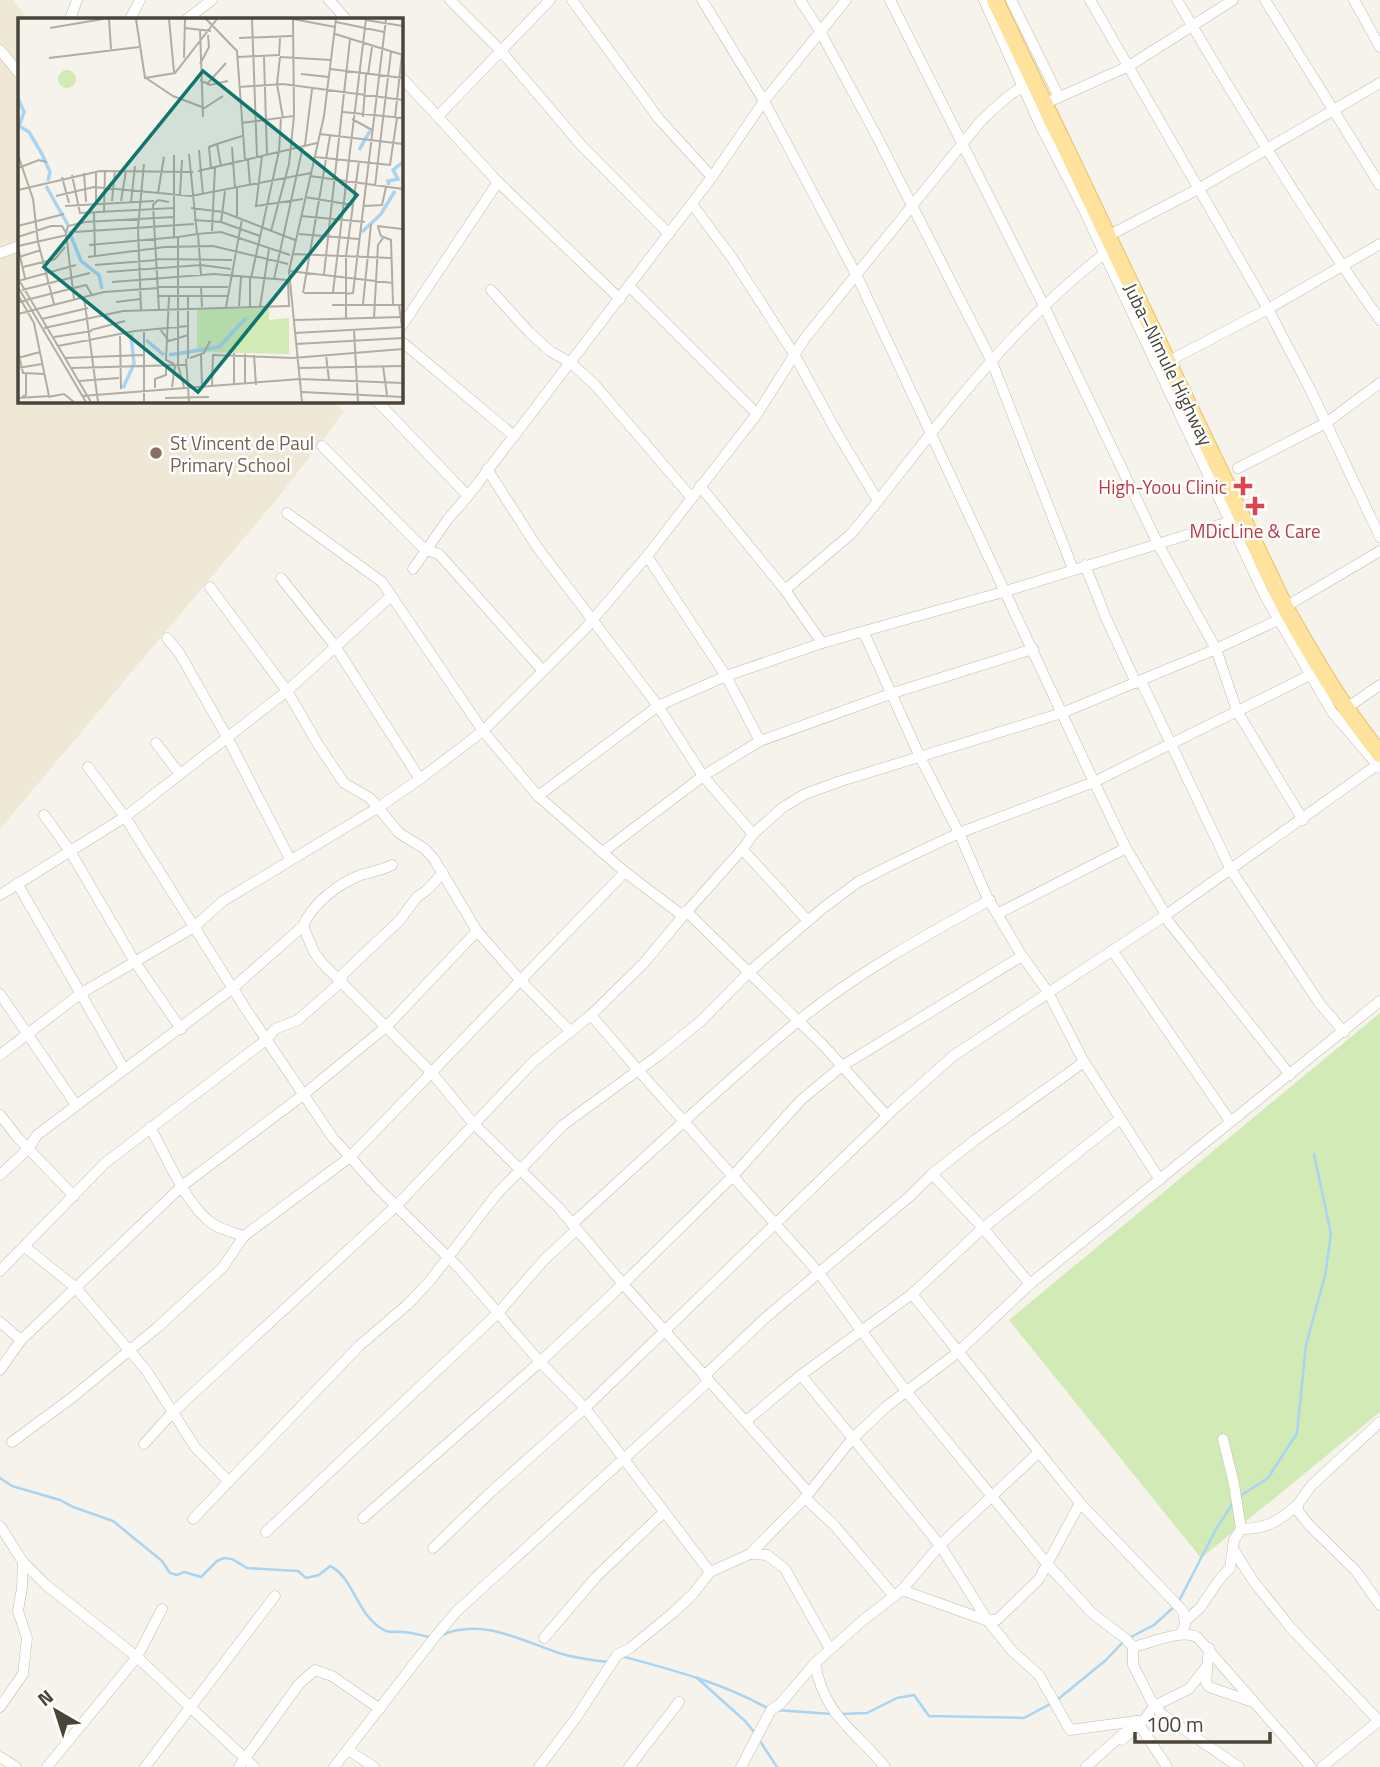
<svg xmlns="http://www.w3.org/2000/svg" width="1380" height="1767" font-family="'Titillium Web',sans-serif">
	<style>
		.education { fill: #efe8d6 }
		.green { fill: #d2eab5 }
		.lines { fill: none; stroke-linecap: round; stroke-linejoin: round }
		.stream { stroke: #a9d4f2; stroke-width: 2.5 }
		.minor-casing { stroke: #c2bbae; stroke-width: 11 }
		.primary-casing { stroke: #e6c16a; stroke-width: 18 }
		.minor { stroke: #fff; stroke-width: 10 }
		.primary { stroke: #ffe39c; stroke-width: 16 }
		.education-dot { fill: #8d6e63; stroke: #fff; stroke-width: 2.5 }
		.health-dot { fill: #e0444e; stroke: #fff; stroke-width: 2.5 }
		.labels { text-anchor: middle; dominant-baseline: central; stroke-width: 5; stroke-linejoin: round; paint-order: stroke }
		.street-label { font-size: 19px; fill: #4b4439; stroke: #fff }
		.education-label { font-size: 19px; fill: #785e54; stroke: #fff; text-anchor: start }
		.health-label { font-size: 19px; fill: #be3a42; stroke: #fff; text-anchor: end }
		.inset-river { fill: none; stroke: #a9d4f2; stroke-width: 3.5 }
		.inset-road { fill: none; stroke: #b2ada4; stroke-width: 2 }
		.view { fill: #0f766e; fill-opacity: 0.15; stroke: #0f766e; stroke-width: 3.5 }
		.inset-edge { fill: none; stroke: #4b4439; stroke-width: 3.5 }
	</style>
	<rect width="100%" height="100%" fill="#f6f3ec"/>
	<!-- education -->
	<polygon class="education" points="0,0 13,0 28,19 19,19 19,401 334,401 344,412 281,494 0,829"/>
	<!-- green -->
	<polygon class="green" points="1380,1013 1380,1412 1201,1558 1009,1320"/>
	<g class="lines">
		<!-- stream -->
		<g class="stream">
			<path d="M0 1478 12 1486 60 1500 73 1507 113 1521 162 1561 170 1573 177 1575 184 1572 201 1577 217 1561 224 1558 232 1559 247 1568 298 1571 306 1578 319 1575 330 1566C355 1578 356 1617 386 1631 392 1633 396 1631 402 1632 411 1632 420 1635 429 1637"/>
			<polyline points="1240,1496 1268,1478 1297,1433 1306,1345 1325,1276 1331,1234 1314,1154"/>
			<polyline points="1179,1601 1216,1529 1233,1503"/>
			<path d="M442 1635C482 1618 520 1640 559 1653 574 1658 591 1660 608 1662"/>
			<polyline points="1129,1638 1154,1625 1175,1606"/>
			<path d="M621 1656C673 1670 723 1683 769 1709"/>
			<polyline points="696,1677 745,1721 754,1732"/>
			<polyline points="1057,1700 1106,1660 1123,1642"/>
			<polyline points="776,1710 832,1714"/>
			<polyline points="842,1714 867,1713 897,1698 914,1695 929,1716 1024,1718 1052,1703"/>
			<polyline points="758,1738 777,1767"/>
		</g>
		<!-- minor casing -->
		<g class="minor-casing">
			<g id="minor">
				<polyline points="329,0 346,19"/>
				<polyline points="450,0 500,50 581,145 669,234"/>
				<polyline points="572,0 659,119 712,177"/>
				<polyline points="702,0 764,101 857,276 1094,782 1126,848 1166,915"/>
				<polyline points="800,0 820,31 875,133 992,362 1073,569"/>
				<polyline points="890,0 1043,304 1158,544 1216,649 1237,711 1303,820"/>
				<polyline points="984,0 1041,127 1082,206 1264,594 1332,712 1380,768"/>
				<polyline points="1011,0 1059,97"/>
				<polyline points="1090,0 1268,309 1310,389 1380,537"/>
				<path d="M1177 0C1241 109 1307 217 1380 320"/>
				<polyline points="1265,0 1380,185"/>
				<polyline points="1354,0 1380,47"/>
				<polyline points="70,19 77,0"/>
				<polyline points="130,19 140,0"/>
				<polyline points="187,19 212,0"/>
				<polyline points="0,50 19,73"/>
				<polyline points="401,77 498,182 620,299"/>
				<polyline points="1044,104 1129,66 1233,0"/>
				<polyline points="438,116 550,0"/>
				<path d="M692 204 732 258 794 354 836 431 878 501C946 413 1016 322 1104 254"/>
				<polyline points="1108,236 1198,189 1380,83"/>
				<polyline points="0,253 19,246"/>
				<polyline points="630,287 757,414"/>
				<polyline points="491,290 529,332 550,351 571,363 595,385 691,497"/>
				<polyline points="401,327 498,182"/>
				<polyline points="401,341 514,436"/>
				<polyline points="1169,361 1268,309 1380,244"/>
				<polyline points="377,401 468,496"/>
				<polyline points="322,446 424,549 439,554 543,671"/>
				<polyline points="1238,468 1326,423 1380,383"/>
				<polyline points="487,469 537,547 658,706 703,776 753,834"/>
				<polyline points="700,486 785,590 822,643"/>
				<polyline points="287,513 382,582 483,731 538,796 625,872 683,916 745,846 753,834 782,808 805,794 841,781 1062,713 1216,649 1278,620"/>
				<polyline points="647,556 726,676 760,741 893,693 1033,649"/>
				<polyline points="1085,565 1106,618 1136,683"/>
				<polyline points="413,569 448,519 468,496 712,177 764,101 846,0"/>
				<polyline points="281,578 335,646 420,779"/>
				<polyline points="210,587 287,691 319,746 344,783 370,798 399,833 425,849 434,859 477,931 521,981 570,1031"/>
				<polyline points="785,590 851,534 878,501"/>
				<polyline points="1285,607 1380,551"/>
				<polyline points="864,633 920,757 959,833 987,897 1022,956 1048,992 1084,1062 1160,1180"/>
				<polyline points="167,638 180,654 227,737 290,859"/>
				<polyline points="1141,681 1231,870 1320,1004 1344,1032"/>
				<polyline points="1345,709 1380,685"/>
				<polyline points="156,743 179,773"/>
				<polyline points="88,767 125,817 247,1011 333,1138 376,1186 460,1269 540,1362 585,1408 710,1572"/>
				<polyline points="538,796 658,706 726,676 822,643 1003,592 1235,520"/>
				<polyline points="44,815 70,851 135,962 181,1029"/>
				<polyline points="742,849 808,921"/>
				<polyline points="604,851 703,776 760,741"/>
				<path d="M392 865C382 870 371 872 361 875 339 883 312 904 303 926L314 952 322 963 432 1073 473 1123 559 1208 623 1284 808 1492"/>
				<polyline points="17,883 124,1069"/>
				<polyline points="0,895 125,817 287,691 390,597"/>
				<polyline points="686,911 824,1046 887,1116"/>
				<polyline points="999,913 1126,848"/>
				<polyline points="683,916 643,964 591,1015 638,1070 819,1273 905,1390 1048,1565 1092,1613 1126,1639 1133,1647 1133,1665 1154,1706 1145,1719 1122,1740 1137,1721"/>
				<polyline points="1164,916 1290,1075"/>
				<polyline points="1112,950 1230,1121"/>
				<polyline points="0,994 76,1105"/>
				<path d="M0 1055 80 994 194 927 223 901 379 807 420 779 483 731 583 631 647 556 757 414 805 338 980 122C996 107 1012 90 1033 82"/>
				<polyline points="0,1115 18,1138 74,1196"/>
				<path d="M150 1127C165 1154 185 1202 209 1221 218 1229 232 1232 244 1236"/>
				<polyline points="932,1174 983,1228 1030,1284"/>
				<polyline points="0,1175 28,1149 37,1135 233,988 303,926"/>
				<path d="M572 1224C646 1157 720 1086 797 1022 855 974 924 936 990 900"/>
				<polyline points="25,1247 75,1287 146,1370 195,1447 229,1482"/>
				<polyline points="0,1271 105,1163 266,1040 275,1029 298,1020 341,982 343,974 400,920 417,897 427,890 443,873"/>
				<polyline points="912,1294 1080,1503 1183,1611 1185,1625 1181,1633"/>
				<polyline points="0,1322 21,1340"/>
				<polyline points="0,1370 21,1340 182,1186 303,1095 387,1026 477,931"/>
				<polyline points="801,1375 940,1545 988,1621 1013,1652 1039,1675 1070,1730 1137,1721"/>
				<polyline points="704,1376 764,1319 909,1197 932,1174 975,1140 1084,1062"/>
				<polyline points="746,1421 801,1375 912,1294 983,1228 1120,1119"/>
				<polyline points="1380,1422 1312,1485 1298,1504 1298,1511 1309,1525 1356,1571 1380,1605"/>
				<polyline points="12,1442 74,1396 159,1326 223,1267 244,1236 350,1157 625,872"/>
				<polyline points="144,1444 172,1413 396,1206 534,1061 591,1015"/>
				<polyline points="805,1498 834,1525 894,1596"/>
				<polyline points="363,1518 540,1362 623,1284 733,1176 801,1100 842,1066 1022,956"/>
				<polyline points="193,1519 359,1346 407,1305 429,1282 496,1195 563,1125 659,1055 701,1021 749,972 823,908 858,882 889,866 959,833 1094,782 1310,675"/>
				<polyline points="0,1526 23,1562 46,1585 137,1657 254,1767"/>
				<path d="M1241 1529C1266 1529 1280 1521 1298 1504"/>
				<polyline points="266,1532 498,1313 544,1260 576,1230"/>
				<polyline points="433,1548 492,1491 585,1408 896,1107 953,1056 1166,915 1377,765"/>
				<polyline points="1233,1549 1254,1582 1291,1628 1379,1721"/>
				<polyline points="750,1554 767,1555 785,1569 830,1649"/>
				<polyline points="902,1590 988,1621 998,1619 1039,1579 1080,1503"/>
				<polyline points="1185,1621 1200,1608 1219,1580 1230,1568 1234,1540 1241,1529 1234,1484 1223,1439"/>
				<polyline points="544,1638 596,1577 663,1513"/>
				<path d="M1133 1647C1152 1643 1180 1629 1197 1637L1311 1767"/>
				<polyline points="1209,1648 1206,1682 1209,1687 1253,1702"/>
				<path d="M815 1663C824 1716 854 1729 885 1767"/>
				<polyline points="1206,1667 1189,1689 1154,1706 1163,1715 1239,1767"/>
				<polyline points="0,1707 23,1674 27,1638 18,1611 22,1588 23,1562"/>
				<polyline points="1137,1721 1167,1767"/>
				<polyline points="348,1750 374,1767"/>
				<polyline points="0,1757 16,1767"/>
				<polyline points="47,1767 137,1657 162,1609"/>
				<polyline points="145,1767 275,1596"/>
				<polyline points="239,1767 299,1684 315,1670 332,1676 380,1709"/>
				<polyline points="334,1767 434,1638 457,1611 709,1381"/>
				<polyline points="539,1767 576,1718 617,1655 630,1648 674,1612 693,1594 710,1572 750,1554 805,1498 852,1439 887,1406 957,1353 1030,1284 1380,1001"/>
				<polyline points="629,1767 679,1702"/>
				<polyline points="741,1767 771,1710 780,1704 815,1663 861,1622 902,1590 940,1545 1039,1452"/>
				<polyline points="1086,1767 1124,1733"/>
				<polyline points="1322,1767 1380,1720"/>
			</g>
		</g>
		<!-- primary casing -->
		<g class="primary-casing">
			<path id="primary" d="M995 0 1285 607C1314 659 1343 708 1380 754"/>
		</g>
		<!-- minor -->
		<use href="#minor" class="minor"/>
		<!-- primary -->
		<use href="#primary" class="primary"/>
	</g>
	<!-- markers -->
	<circle class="education-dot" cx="156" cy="453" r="7"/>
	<g class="health-dot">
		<path d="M1239.5 475.5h7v7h7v7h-7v7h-7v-7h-7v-7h7z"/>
		<path d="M1251.5 495.5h7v7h7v7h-7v7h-7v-7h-7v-7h7z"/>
	</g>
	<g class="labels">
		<!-- street labels -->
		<g class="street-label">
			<text transform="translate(1169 364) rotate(64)">Juba–Nimule Highway</text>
		</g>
		<!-- education labels -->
		<g class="education-label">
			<text x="170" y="442">St Vincent de Paul<tspan x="170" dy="22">Primary School</tspan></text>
		</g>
		<!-- health labels -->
		<g class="health-label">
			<text x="1227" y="486">High-Yoou Clinic</text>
			<text x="1255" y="530" text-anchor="middle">MDicLine &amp; Care</text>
		</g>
	</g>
	<!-- overview -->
	<g transform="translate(18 18)">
		<rect width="385" height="385" fill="#f6f3ec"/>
		<path d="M40 61a9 9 0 1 1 18 0a9 9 0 1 1-18 0ZM251 290V302L271 300V336L179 334V291Z" fill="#d2eab5"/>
		<path class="inset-river" d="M0 80 6 94 1 108 11 114 24 136 32 154 30 163M341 132 352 113M371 167 370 163 380 161 375 152 385 144M28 168 50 207M51 213 63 243 81 257 84 271M344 214 363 196 377 173M128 322 146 337M151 337 201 329 228 300M105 370 116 346 113 316"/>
		<path class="inset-road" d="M91 1 93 31M118 1 127 60 157 55 199 1M151 1 156 54M188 1 219 33 227 142M234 1 239 139M275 1 317 9M348 2 385 8M318 4 366 14M32 10 85 1M167 10 193 13M182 11 185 99M317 16 385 37M221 20 274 18M220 39 261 37 262 20M246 39 249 137M262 39 259 66 265 100M262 39 313 42M31 40 121 29M166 40 167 1M182 46 191 29 190 17M312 51 385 60M283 56 311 59M350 56 354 29M128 60 155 78 184 89M182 62 192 67 210 63M189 66 208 45M221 69 265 66 385 82M185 91 205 78M325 94 385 100M345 99 348 56M377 100 384 36M334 101 354 112M224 105 276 98 275 1M302 116 385 126M287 127 294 71M214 129 217 170M181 132 185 177M171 136 179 216 203 214 272 237M0 137 15 181 20 224 36 286M156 137V219M244 138 238 188 285 181M297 139 372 147 379 100M230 142 232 167M203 148 199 126 224 118M0 150 21 142 29 144M193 150 191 129 199 126M180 153 299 125M78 154V184M66 155 68 184M54 157 62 195 156 190M292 158 385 171M44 159 51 185M357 168 373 34M0 172 82 153 175 154M207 173 203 204 242 218M140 175 146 139M162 177 164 142M38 178 76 169 173 178 293 155M287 179 334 187M94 183 97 152M103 183 108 153M113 184 117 148M47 188 136 183M346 188 364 187 368 169M173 190 205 194 277 222M86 193 87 152M76 194 77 238M283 198 347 204M219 199V170M176 202 203 204M385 206V264M0 208 46 196M359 208 384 211M360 209 363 218 373 222 375 286M194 213 197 149M253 213 271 146 276 98M57 214 176 206M48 215 56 281M180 216 183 257M281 216 341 221M0 219 33 208H44L48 215 50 208 67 204 155 199M71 227 160 219M0 228 49 217M0 229 7 260M274 236 373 240M1 239 23 232M70 239 147 229 195 228 270 246M139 241 214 242M77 247 139 242M5 249 37 241 47 229M271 253 375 265M89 254 183 247 213 251M306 256 332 21M233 260 261 133 263 100M256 261 285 128M1 262 73 384M0 263 58 247M94 264 196 256 270 262M270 264 271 288M183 268 184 289M0 269 68 384M140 269H210M4 272 72 255M315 274 348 1M285 275 312 118M286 275H327M327 276 335 275 368 1M0 277 16 305 31 378 0 380M140 278H209M151 278 148 342 156 346M66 279 80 384M0 284 68 267 74 277M98 284 123 281M345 286 353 206M314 287H385M381 287 384 309M221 288 223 259M208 289 224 201M232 289V260M242 289 251 231M123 292 120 210 126 146M141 292 135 187 140 182 151 184M0 296 86 274 140 270M356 300 360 227 365 220M24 301 70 290M328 301V238L341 143M276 302 385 299M26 310 105 293 272 288M142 311 151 323 170 317M73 312 107 303M126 312V384M336 312 340 384M277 315 385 309M102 318 103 371M36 319 74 313M278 326 385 320M40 328 117 313 170 308M0 333 5 355 26 356M216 335V367M183 336 184 369M227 336V367M236 337 238 367M308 337 311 362M0 340 22 334M47 340 125 337M172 340 186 335 192 323M168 341 171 384M170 341V279M365 348 369 377M0 350 24 346M54 350 160 347V219L179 216M281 350 385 348M61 363 101 360M194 368 195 337 275 340 385 331M154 369 157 348M166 369 160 347H169M137 370V361L148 357V347M284 374 385 379M64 378 282 361 385 365M4 379 8 377V356M30 379 46 376 56 384M147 380 191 379M284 384 271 253 306 98 318 1"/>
		<path class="view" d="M185 53 339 177 180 374 26 249Z"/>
		<rect width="385" height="385" class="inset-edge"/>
	</g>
	<!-- north arrow -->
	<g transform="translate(56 1711) rotate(321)" stroke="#ffffff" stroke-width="5" paint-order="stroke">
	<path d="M0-5L12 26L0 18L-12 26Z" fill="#4b4439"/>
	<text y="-10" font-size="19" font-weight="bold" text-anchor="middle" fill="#4b4439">N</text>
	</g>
	<!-- scale -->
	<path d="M1135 1732v10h135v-10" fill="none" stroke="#4b4439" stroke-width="3.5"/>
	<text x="1146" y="1732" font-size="21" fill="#4b4439" stroke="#ffffff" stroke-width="5" paint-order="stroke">100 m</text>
</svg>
